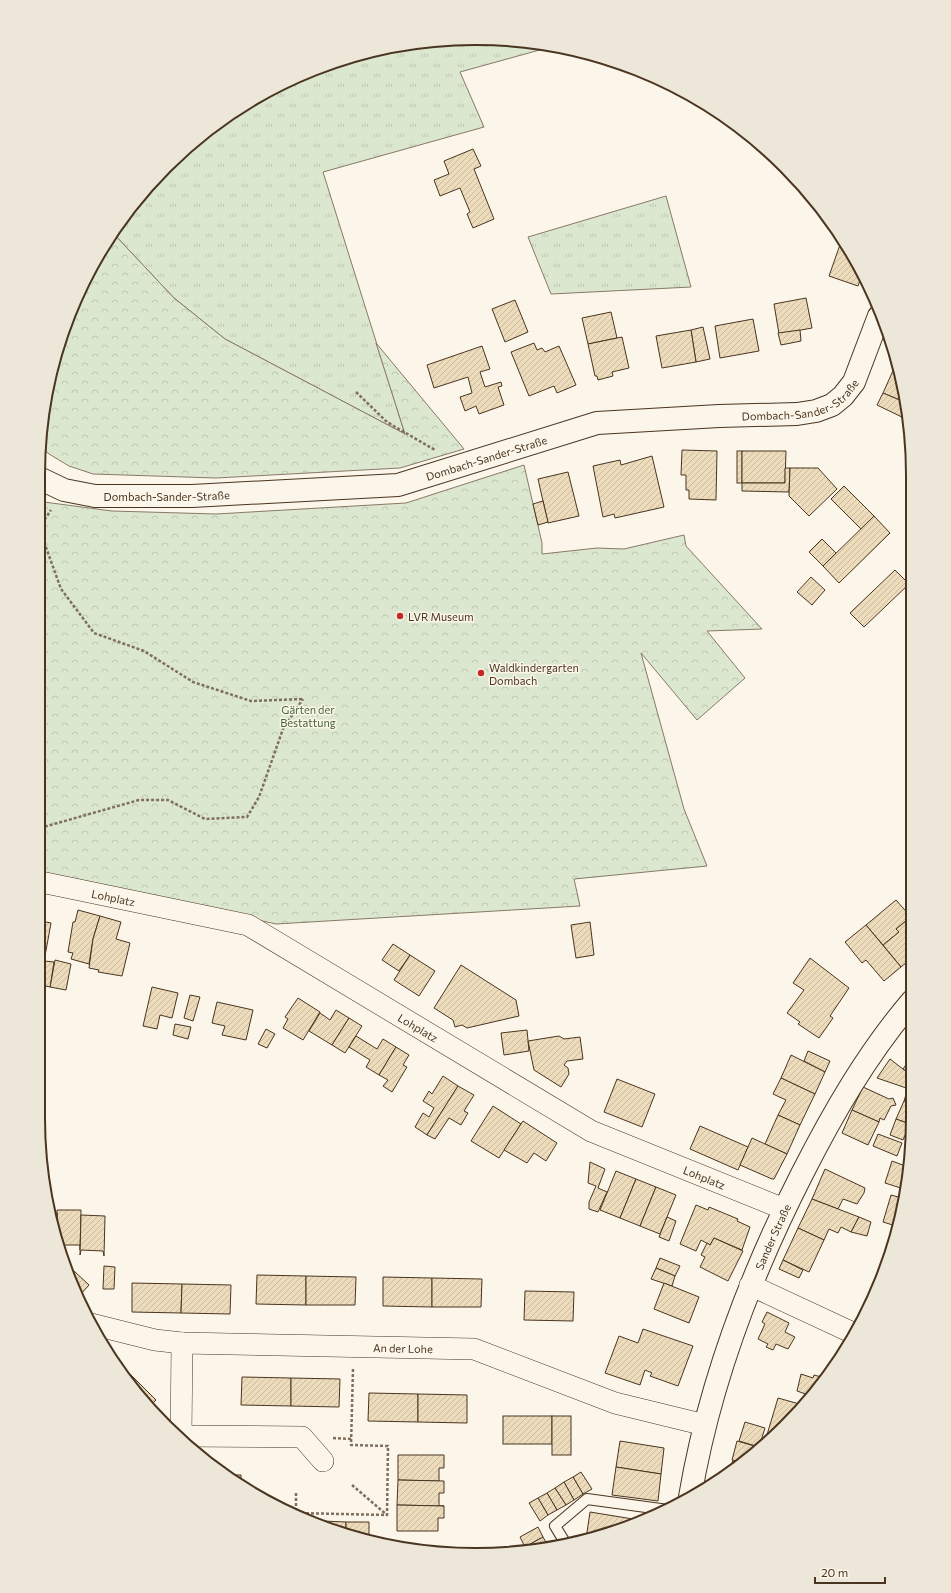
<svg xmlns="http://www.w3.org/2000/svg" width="951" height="1593" font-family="Commissioner,sans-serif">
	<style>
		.grass { fill: url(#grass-tufts); stroke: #887966 }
		.forest { fill: url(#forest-crowns); stroke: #887966 }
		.building { fill: url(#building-hatch); stroke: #4a3520 }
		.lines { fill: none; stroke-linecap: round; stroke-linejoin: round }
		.lane-casing { stroke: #4a3520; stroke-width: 12 }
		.street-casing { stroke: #4a3520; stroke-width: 22 }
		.secondary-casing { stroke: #4a3520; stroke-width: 24 }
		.path { stroke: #7f6f5c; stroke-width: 2.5; stroke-dasharray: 3 2; stroke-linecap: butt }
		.lane { stroke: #fbf6e9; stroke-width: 10 }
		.street { stroke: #fbf6e9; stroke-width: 21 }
		.secondary { stroke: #fbf6e9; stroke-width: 22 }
		.poi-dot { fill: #c62828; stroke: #fbf6e9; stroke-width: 1.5 }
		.labels { text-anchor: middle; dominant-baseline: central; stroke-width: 3; stroke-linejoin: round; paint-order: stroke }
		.street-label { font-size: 11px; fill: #4a3520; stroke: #fbf6e9 }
		.poi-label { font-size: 11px; fill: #4a3520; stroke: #fbf6e9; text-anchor: start }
		.park-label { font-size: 11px; fill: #436837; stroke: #fbf6e9 }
		.rim { fill: none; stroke: #4a3520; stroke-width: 2 }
	</style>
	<defs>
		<pattern id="grass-tufts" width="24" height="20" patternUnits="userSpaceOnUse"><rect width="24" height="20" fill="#dce7d0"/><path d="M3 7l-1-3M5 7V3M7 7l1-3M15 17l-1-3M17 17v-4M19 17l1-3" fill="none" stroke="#bec7b2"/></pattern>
		<pattern id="forest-crowns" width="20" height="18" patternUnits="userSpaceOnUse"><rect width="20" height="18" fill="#dce7d0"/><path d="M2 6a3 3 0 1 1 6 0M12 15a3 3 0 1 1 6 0" fill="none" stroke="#bec7b2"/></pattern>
		<pattern id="building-hatch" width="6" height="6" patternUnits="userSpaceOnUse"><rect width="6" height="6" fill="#ecdcbc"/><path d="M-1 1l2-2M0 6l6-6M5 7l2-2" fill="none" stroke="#ccbda1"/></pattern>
	</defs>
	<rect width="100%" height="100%" fill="#fbf6e9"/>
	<!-- grass -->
	<g class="grass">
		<polygon points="476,38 554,46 460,72 484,127 323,172 405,434 225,339 174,298 112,232 166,166 233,112 308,71 390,46"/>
		<polygon points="666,196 691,287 551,294 528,237"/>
	</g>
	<!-- forest -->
	<g class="forest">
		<polygon points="112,232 174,298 225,339 405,434 376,343 464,449 400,468 216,478 93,474 69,466 49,454 39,445 61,335"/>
		<polygon points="524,465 542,543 542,554 597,548 624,549 684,535 686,546 762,629 707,631 745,678 697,720 641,653 684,809 707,866 574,879 580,906 276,924 41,872 39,499 44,502 112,511 216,514 406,503"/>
	</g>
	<!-- building -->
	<g class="building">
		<polygon points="473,149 481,166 474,169 494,219 473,228 467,214 470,212 460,188 440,196 434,180 449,174 444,161"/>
		<polygon points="842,239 854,257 862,275 858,286 829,276"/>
		<polygon points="806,298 812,328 779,334 774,304"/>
		<polygon points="515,300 528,332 505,342 492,309"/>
		<polygon points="611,312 617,338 588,344 582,318"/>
		<polygon points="753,319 759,351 720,358 715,326"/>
		<polygon points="703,327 710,359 696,362 691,330"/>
		<polygon points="691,330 696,362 662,368 656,336"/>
		<polygon points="800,330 801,341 781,345 778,333"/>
		<polygon points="622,337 629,368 612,372 613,376 598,380 597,376 595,376 588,344"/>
		<polygon points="534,343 537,350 542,348 545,352 559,346 576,385 557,393 554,386 529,396 511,352"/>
		<polygon points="482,346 490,369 480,372 485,387 501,382 502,386 498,387 504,405 479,414 476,406 465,411 460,397 472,393 468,377 434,388 427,365"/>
		<polygon points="896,364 899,365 904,397 902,401 883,393"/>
		<polygon points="883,393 902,401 904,397 908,420 877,405"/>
		<polygon points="682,450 717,451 716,500 689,499 689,490 686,490 686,475 681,475"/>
		<rect x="737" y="451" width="5" height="32"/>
		<polygon points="742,451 786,451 785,483 742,483"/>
		<polygon points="652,456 664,507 615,518 614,514 603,517 593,466 620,460 621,465"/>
		<polygon points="785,468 790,468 789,492 742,491 742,483 785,483"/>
		<polygon points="790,468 818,468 837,489 809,516 789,496"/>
		<polygon points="568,472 579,516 548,523 538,479"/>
		<polygon points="844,486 874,516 861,529 831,499"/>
		<polygon points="543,501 548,522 538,525 533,504"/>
		<polygon points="874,516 890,533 839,583 823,566"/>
		<polygon points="822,539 836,553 823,566 809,552"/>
		<polygon points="895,570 909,584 864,627 850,613"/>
		<polygon points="811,577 825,590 812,605 797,592"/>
		<polygon points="896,900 911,917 896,929 899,932 883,945 866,925"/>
		<polygon points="78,910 100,916 93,939 89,964 71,959 73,953 68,952 73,922 75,922"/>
		<polygon points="100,916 121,922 116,939 130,943 122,976 98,972 99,970 89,968 93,939"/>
		<polygon points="911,917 912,917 912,958 901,967 883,945 899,932 896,929"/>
		<polygon points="41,921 51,923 43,967 41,967"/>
		<polygon points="590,922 594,955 576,958 571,925"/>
		<polygon points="866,925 901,967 884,981 866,960 862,963 845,942"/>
		<polygon points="393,944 410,955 399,971 382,960"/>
		<polygon points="410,955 435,971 419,996 394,980"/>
		<polygon points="810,958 849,988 830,1016 833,1018 819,1038 798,1024 800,1022 787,1013 804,990 793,983"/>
		<polygon points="55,960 71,964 66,990 50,987"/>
		<polygon points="44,961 54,962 50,987 41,985 41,967 43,967"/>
		<polygon points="461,965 516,1000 519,1016 467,1028 462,1025 455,1027 453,1020 434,1008"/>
		<polygon points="152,987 178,993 172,1018 160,1015 157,1029 143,1026"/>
		<polygon points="190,995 200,997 193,1021 184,1018"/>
		<polygon points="298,998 320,1012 303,1040 283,1028 288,1019 285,1017"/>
		<polygon points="217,1002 253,1010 246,1040 222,1035 225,1026 212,1023"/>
		<polygon points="336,1010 349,1018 332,1045 309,1031 320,1013 330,1020"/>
		<polygon points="349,1018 362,1026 345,1053 332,1045"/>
		<polygon points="175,1024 191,1027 188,1039 173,1035"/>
		<polygon points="266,1029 275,1034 267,1048 258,1044"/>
		<polygon points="527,1030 529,1051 504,1055 501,1033"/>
		<polygon points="356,1036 377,1049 383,1039 396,1047 379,1075 366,1067 370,1060 349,1047"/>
		<polygon points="559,1036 564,1039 580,1037 583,1059 567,1061 564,1065 568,1068 569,1074 561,1087 534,1070 528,1041"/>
		<polygon points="396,1047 409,1055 403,1065 407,1067 392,1092 383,1086 388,1080 379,1075"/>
		<polygon points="808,1051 830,1061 825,1072 804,1061"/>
		<polygon points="791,1055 825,1072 815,1094 781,1078"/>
		<polygon points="912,1056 912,1076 903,1069"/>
		<polygon points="890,1059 912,1076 912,1090 877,1078"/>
		<polygon points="443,1076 458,1086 427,1135 415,1127 423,1113 429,1117 434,1108 423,1101 429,1091 432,1094"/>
		<polygon points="781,1078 815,1094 800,1125 778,1115 786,1100 773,1094"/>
		<polygon points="617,1079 655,1094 642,1127 604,1112"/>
		<polygon points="458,1086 474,1095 464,1111 468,1113 461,1125 449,1118 435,1139 427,1135"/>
		<polygon points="863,1087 889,1099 893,1098 896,1105 891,1106 884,1120 880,1118 879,1122 852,1110"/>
		<polygon points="908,1088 912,1090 912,1104 904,1101"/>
		<polygon points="904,1101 912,1104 912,1118 910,1124 896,1119"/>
		<polygon points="493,1106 521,1124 499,1158 471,1141"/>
		<polygon points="852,1110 879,1122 868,1145 842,1133"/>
		<polygon points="778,1115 800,1125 787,1154 765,1144"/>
		<polygon points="896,1119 910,1124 903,1140 890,1135"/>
		<polygon points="523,1121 557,1143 546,1161 534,1153 527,1163 504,1150"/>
		<polygon points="700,1126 748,1147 738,1170 690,1149"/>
		<polygon points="878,1134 902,1143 897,1156 873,1146"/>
		<polygon points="752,1138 787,1154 774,1179 772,1179 740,1165"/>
		<polygon points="892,1161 908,1167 904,1189 885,1183"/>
		<polygon points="590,1162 605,1169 598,1188 607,1192 598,1212 589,1209 589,1202 596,1186 588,1183"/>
		<polygon points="825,1169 865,1188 864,1193 857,1204 843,1199 838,1209 812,1199"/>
		<polygon points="616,1171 636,1179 620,1218 600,1210"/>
		<polygon points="636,1179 656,1187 640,1226 620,1218"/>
		<polygon points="656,1187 676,1195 660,1234 640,1226"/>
		<polygon points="891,1195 902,1198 896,1226 883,1222"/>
		<polygon points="812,1199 859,1217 851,1232 841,1227 838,1233 829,1229 824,1240 798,1228"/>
		<polygon points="696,1205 708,1210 709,1207 738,1219 737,1221 750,1227 742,1250 714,1238 710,1245 701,1240 696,1251 680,1244"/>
		<polygon points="57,1210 81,1210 80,1250 80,1245 58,1245"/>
		<polygon points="51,1213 57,1213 57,1239"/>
		<polygon points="81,1215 105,1216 104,1256 103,1251 81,1250 80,1255"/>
		<polygon points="667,1217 676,1221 669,1241 659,1237"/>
		<polygon points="859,1217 871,1222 867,1236 851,1232"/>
		<polygon points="798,1228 824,1240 809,1272 783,1260"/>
		<polygon points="714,1238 743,1251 728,1281 700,1267 705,1257 701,1255 707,1243 710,1245"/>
		<polygon points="660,1258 680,1266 675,1276 656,1268"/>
		<polygon points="783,1260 803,1270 799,1278 779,1269"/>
		<polygon points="104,1266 115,1267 114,1289 103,1289"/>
		<polygon points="656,1268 675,1276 672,1286 651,1279"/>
		<polygon points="73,1270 89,1285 81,1294 72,1285 68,1275"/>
		<polygon points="257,1275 306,1276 306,1305 256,1304"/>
		<polygon points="306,1276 356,1277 355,1305 306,1305"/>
		<polygon points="383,1277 432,1278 432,1307 383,1306"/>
		<polygon points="432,1278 482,1279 481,1307 432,1307"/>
		<polygon points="132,1283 182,1284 181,1313 132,1312"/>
		<polygon points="664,1283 699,1297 689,1323 654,1309"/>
		<polygon points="182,1284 231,1285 230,1314 181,1313"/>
		<polygon points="525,1291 574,1292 573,1321 524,1320"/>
		<polygon points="767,1312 789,1323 785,1332 795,1337 788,1349 776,1344 773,1350 766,1347 768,1344 758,1339 765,1324 762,1322"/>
		<polygon points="643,1329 693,1346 678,1386 650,1376 652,1373 645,1370 640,1385 605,1373 619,1336 638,1343"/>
		<polygon points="113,1357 156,1400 150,1406 128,1384"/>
		<polygon points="801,1374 813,1378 814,1375 825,1378 811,1396 797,1391"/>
		<polygon points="242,1377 291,1378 291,1406 241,1405"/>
		<polygon points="291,1378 340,1379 339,1407 291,1406"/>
		<polygon points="369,1393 418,1394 418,1422 368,1421"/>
		<polygon points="418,1394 467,1395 467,1423 418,1422"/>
		<polygon points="778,1398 803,1405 785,1427 770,1440 766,1438"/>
		<rect x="503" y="1416" width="49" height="28"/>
		<rect x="552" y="1416" width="19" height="39"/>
		<polygon points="745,1422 765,1428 759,1447 739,1441"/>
		<polygon points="620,1441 664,1448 661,1474 616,1467"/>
		<polygon points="737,1441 758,1447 756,1452 743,1464 732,1460"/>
		<polygon points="398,1455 444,1455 444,1468 439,1468 439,1481 398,1480"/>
		<polygon points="733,1460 743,1464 729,1473"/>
		<polygon points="616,1467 661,1474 658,1501 612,1495"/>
		<polygon points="581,1472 592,1489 583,1494 573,1477"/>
		<polygon points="226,1475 241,1475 241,1485"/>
		<polygon points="573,1477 583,1494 574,1500 564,1482"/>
		<polygon points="398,1480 444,1481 444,1493 439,1493 439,1506 444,1506 397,1505"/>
		<polygon points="564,1482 574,1500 566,1505 555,1488"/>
		<polygon points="555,1488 566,1505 557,1510 547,1493"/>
		<polygon points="547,1493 557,1510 548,1515 538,1498"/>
		<polygon points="538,1498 548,1515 540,1521 529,1503"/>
		<polygon points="397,1505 444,1506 444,1518 438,1518 438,1531 397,1531"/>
		<polygon points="590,1512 639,1520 638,1522 616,1532 586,1539"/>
		<polygon points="309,1521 323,1521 323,1527"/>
		<polygon points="323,1521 346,1522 346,1535 323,1527"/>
		<polygon points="346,1522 369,1522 369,1541 346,1535"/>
		<polygon points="538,1527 543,1537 525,1547 520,1537"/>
		<polygon points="543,1537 548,1546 528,1552 525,1547"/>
	</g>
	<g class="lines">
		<!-- lane casing -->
		<g class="lane-casing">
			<polyline id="lane" points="566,1544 555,1526 587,1499 668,1510"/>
		</g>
		<!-- street casing -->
		<g class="street-casing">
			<g id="street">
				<path id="s1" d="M41 882 248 925 591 1131 784 1209"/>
				<polyline points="750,1285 853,1333"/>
				<polyline points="91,1324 155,1340 182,1343"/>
				<polyline points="181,1436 302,1437 323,1461"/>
				<path id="s2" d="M181 1437 182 1343 474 1349 615 1403 705 1425"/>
			</g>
		</g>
		<!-- secondary casing -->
		<g class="secondary-casing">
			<g id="secondary">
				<path id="s3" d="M39 478 64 490 95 496H192L398 485 597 423 719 416 797 414 816 411 832 405 843 396 854 382 879 316"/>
				<path id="s4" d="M690 1497C709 1384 750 1276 802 1174 833 1113 867 1054 912 1001"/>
			</g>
		</g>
		<!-- path -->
		<g class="path">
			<polyline points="356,392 387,422 435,450"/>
			<polyline points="39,528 61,589 94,633 144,651 193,682 251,701 303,699"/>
			<polyline points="39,528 51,510"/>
			<polyline points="40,828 139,800 168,800 205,819 247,817 259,797 283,729 303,699"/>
			<polyline points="333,1438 351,1439"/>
			<polyline points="352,1485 387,1515"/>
			<polyline points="296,1493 296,1513 387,1515 388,1446 351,1445 353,1369"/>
		</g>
		<!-- lane -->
		<use href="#lane" class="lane"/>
		<!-- street -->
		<use href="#street" class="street"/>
		<!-- secondary -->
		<use href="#secondary" class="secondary"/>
	</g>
	<!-- markers -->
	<g class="poi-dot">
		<circle cx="400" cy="616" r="4"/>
		<circle cx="481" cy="673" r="4"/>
	</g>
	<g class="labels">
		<!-- street labels -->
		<g class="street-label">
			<text stroke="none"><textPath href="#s3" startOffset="779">Dombach-Sander-Straße</textPath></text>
			<text stroke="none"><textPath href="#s3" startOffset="455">Dombach-Sander-Straße</textPath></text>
			<text stroke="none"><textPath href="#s3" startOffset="131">Dombach-Sander-Straße</textPath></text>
			<text stroke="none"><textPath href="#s1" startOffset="74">Lohplatz</textPath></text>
			<text stroke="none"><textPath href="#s1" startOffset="410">Lohplatz</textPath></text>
			<text stroke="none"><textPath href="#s1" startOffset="734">Lohplatz</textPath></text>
			<text stroke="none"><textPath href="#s4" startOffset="274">Sander Straße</textPath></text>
			<text stroke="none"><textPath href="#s2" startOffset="315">An der Lohe</textPath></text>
		</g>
		<!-- poi labels -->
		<g class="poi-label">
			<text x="408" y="616">LVR Museum</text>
			<text x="489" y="667">Waldkindergarten<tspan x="489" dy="13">Dombach</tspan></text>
		</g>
		<!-- park labels -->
		<g class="park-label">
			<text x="308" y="709">Gärten der<tspan x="308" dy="13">Bestattung</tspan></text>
		</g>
	</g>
	<!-- crop -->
	<path d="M0 0H951V1593H0ZM475 45H476A430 430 0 0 1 906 475V1118A430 430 0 0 1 476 1548H475A430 430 0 0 1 45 1118V475A430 430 0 0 1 475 45Z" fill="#ede7d9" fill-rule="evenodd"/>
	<path class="rim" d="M475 45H476A430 430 0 0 1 906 475V1118A430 430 0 0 1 476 1548H475A430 430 0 0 1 45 1118V475A430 430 0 0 1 475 45Z"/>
	<!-- scale -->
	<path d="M815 1577v6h70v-6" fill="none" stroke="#4a3520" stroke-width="2"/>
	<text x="821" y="1577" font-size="12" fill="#4a3520" stroke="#fbf6e9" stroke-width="3" paint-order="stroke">20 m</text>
</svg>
